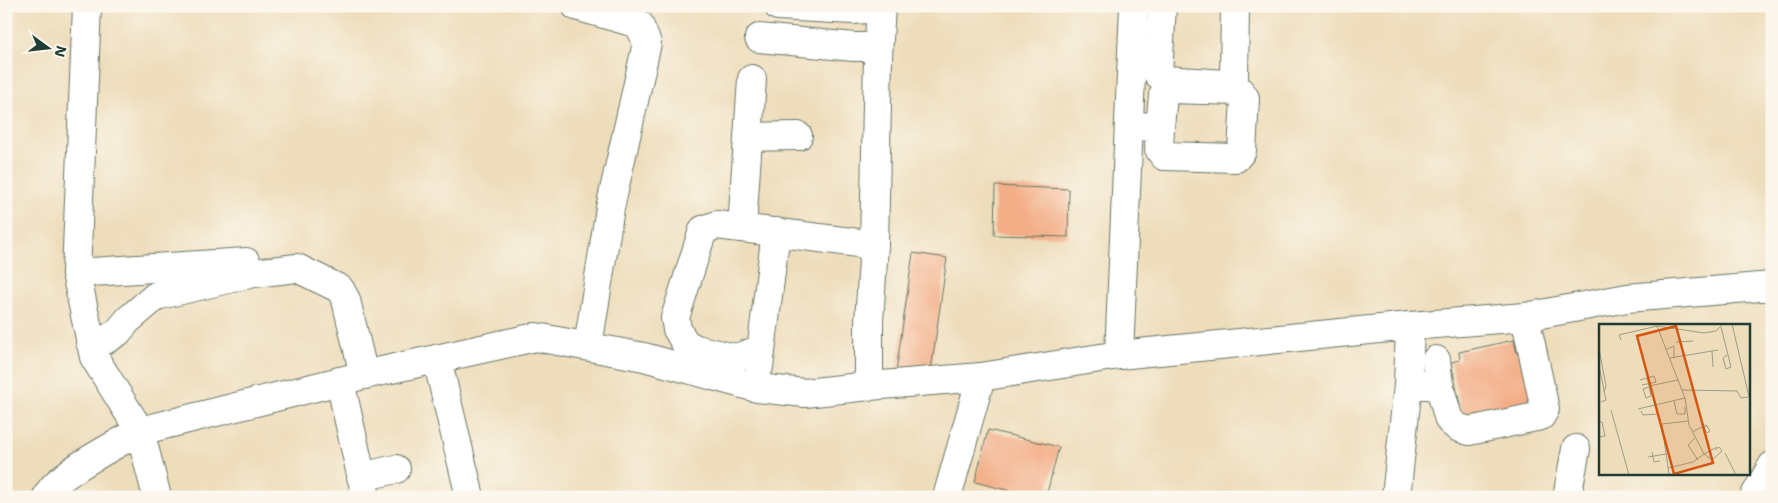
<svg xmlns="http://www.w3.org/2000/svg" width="1778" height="503" font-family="'Shantell Sans',sans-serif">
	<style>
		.building { fill: #f3ae87 }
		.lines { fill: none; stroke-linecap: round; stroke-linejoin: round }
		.minor-casing { stroke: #677563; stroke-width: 30 }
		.minor { stroke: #fff; stroke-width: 28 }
		.inset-road { fill: none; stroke: #9b9d85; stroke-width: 1 }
		.view { fill: #d45610; fill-opacity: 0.15; stroke: #d45610; stroke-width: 2.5 }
		.inset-edge { fill: none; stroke: #1f3d34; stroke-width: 2.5 }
	</style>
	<rect width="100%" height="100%" fill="#fbf7ec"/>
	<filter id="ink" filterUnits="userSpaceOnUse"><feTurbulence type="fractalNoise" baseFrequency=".02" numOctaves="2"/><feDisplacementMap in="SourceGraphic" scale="10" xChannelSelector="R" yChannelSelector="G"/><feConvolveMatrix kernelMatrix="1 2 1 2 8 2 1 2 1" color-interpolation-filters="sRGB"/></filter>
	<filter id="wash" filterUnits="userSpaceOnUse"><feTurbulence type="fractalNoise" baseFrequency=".0096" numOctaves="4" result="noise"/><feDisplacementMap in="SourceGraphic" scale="20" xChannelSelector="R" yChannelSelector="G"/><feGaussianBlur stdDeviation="1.12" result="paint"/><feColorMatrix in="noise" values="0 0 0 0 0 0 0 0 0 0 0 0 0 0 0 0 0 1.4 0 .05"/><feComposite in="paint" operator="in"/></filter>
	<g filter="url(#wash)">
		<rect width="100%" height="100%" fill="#edb"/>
		<g id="blocks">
			<!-- building -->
			<g class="building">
				<polygon points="995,186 1069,189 1068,237 994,235"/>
				<polygon points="913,253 947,258 930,377 896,372"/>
				<polygon points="1514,340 1517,354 1524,352 1537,411 1463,420 1451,362 1460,360 1459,352"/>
				<polygon points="988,430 1059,447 1046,497 1035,497 975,482"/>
			</g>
		</g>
	</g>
	<g filter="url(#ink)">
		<use href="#blocks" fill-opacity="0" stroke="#677563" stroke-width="1"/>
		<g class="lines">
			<!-- minor casing -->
			<g class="minor-casing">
				<g id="minor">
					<polyline points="576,6 639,24 647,43 610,208 588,346"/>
					<polyline points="778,6 853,10 881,8"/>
					<polyline points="1162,6 1158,74 1166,80 1225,84 1234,79 1235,6"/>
					<polyline points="759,38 854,47 878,47"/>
					<polyline points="1130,126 1160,127 1159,149 1164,156 1236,158 1242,151 1245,98 1240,91 1168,89 1163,95 1160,127"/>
					<polyline points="748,137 798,136"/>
					<polyline points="742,228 752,79"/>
					<polyline points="76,273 246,262"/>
					<polyline points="90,342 107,339 118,332 128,320 156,296 254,273 297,268 340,289 346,300 364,375"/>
					<polyline points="761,350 735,358 696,349 685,343 677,329 675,318 703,230 717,225 874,245"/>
					<polyline points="1119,355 1134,6"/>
					<polyline points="437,359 470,497"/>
					<polyline points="1436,360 1439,385"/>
					<polyline points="759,367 776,232"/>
					<polyline points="340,381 366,497"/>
					<polyline points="1408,385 1439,385 1449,420 1457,427 1469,431 1541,416 1545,409 1525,317"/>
					<polyline points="869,386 981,377 1119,355 1410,326 1525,317 1627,298 1772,286"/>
					<polyline points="361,477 396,469"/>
					<path d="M47 497C51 477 121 442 140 431L94 357 76 273 87 6"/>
					<polyline points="157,497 140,431 364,375 536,337 644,357 757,388 805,393 869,386 869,322 874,245 878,57 881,6"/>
					<polyline points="947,497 981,377"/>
					<polyline points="1396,497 1408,385 1410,326"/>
					<polyline points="1567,497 1576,449"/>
					<polyline points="1754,497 1772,466"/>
				</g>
			</g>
			<!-- minor -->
			<use href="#minor" class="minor"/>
		</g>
	</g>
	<!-- overview -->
	<g transform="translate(1599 324)">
		<rect width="151" height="151" fill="#edb"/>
		<path class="inset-road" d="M133 0 152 81M58 2 105 9 117 7 124 0M122 3 132 43 127 45 124 34 128 31M22 16 20 11 58 2 86 74M77 18 94 17M0 25 7 62 5 68M68 25 75 22V33M113 27 114 43M71 34 119 26M0 42 7 76 2 78M41 56 48 54 50 62 52 72 47 74 44 65 50 63M43 61 57 58 55 52 48 54M50 62 79 56M83 66 138 67 142 74 149 73M75 77 78 90H86V83M39 85 86 74 90 101 105 130 118 123M12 86 30 151M42 87 44 91 59 90 57 81M0 98H3L6 112 0 113M93 108 107 101 108 102 111 107 108 109 105 104 108 102M96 114 89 121 99 136M53 128 55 138 61 137M126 129 137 151M49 133 67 130M69 144 94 138 105 130 113 136 123 127 120 123 116 126M70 151 63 100 89 97"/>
		<path class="view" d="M77 2 114 139 75 150 38 12Z"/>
		<rect width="151" height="151" class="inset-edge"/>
	</g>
	<!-- margin -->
	<rect width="1778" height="503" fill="none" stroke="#fbf7ec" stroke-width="25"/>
	<!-- north arrow -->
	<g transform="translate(48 48) rotate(105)" stroke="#fbf7ec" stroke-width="4" paint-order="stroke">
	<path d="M0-4L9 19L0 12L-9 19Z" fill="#1f3d34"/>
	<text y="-8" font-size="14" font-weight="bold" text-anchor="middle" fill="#1f3d34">N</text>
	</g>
</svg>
